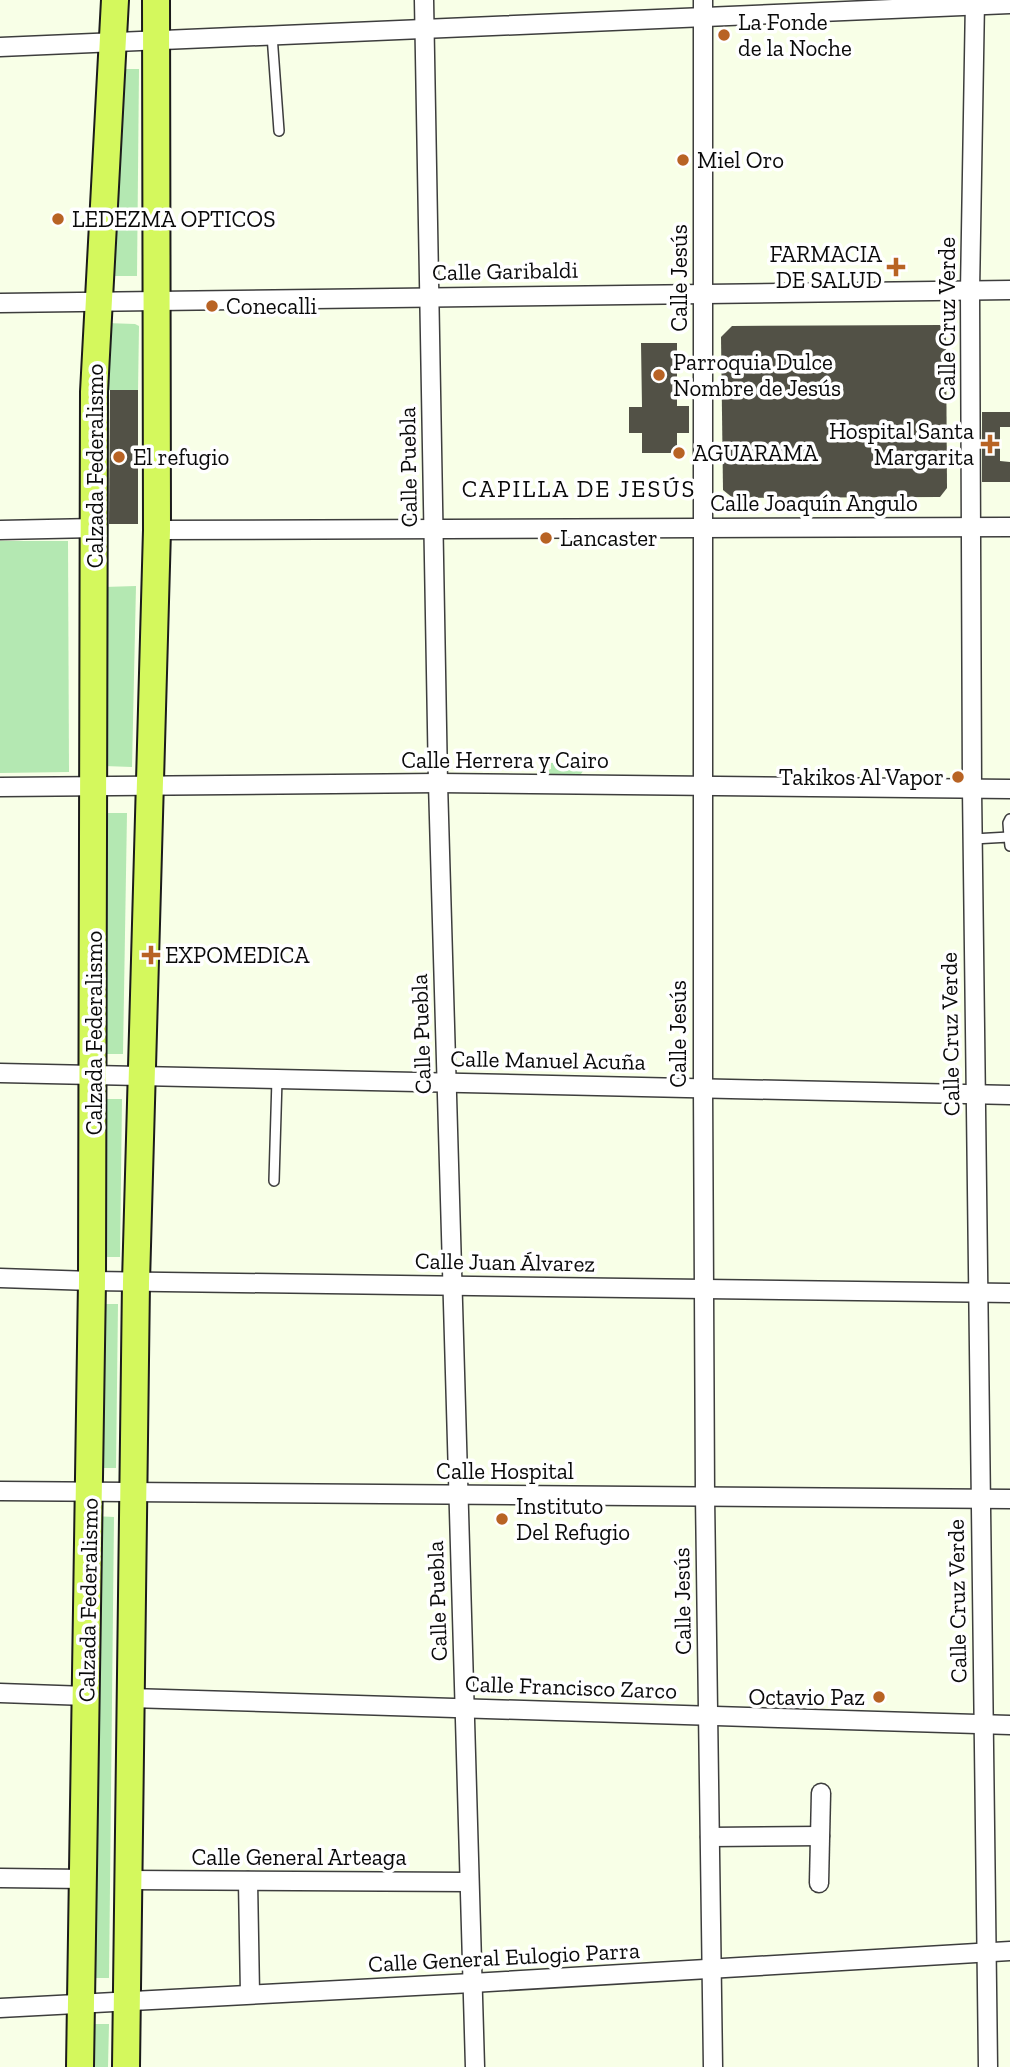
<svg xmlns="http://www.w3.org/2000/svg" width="1010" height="2067" font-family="'Zilla Slab',serif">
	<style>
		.green { fill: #b4e8b2 }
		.building { fill: #525146 }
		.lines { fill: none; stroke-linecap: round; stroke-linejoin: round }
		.service-casing { stroke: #3d3d3d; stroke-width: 12 }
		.minor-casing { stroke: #3d3d3d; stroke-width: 21 }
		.primary-casing { stroke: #1b1b1b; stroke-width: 30 }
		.service { stroke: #fff; stroke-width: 9 }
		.minor { stroke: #fff; stroke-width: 18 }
		.primary { stroke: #d4f85d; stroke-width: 26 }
		.poi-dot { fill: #b86324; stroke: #fff; stroke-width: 2.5 }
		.labels { text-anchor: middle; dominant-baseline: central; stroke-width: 7; stroke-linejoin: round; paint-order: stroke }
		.poi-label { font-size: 23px; fill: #0a0a0a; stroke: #fff; text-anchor: start }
		.street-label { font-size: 23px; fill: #0a0a0a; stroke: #fff }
		.neighbourhood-label { font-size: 24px; letter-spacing: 2px; fill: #0a0a0a; stroke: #fff }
	</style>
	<rect width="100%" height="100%" fill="#f8ffe7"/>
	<!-- green -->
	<g class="green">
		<polygon points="118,69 139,69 137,276 104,276"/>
		<polygon points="106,323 135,324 139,326 138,390 101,390"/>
		<polygon points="0,541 68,541 69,772 0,773"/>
		<polygon points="136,586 132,767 104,766 104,587"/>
		<polygon points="551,763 577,763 578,770 583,771 579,777 552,778 548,770 551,769"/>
		<polygon points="104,813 127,813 123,1054 100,1054"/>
		<polygon points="101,1099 122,1099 120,1257 99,1257"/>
		<polygon points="97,1304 118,1304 116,1468 95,1468"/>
		<polygon points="94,1516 114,1517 109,1978 89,1978"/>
		<polygon points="87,2024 109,2024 108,2067 87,2067"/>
	</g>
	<!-- building -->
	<g class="building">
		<polygon points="940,325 946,335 947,488 940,497 733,498 723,490 721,337 732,326"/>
		<polygon points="641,343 677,343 677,406 689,406 689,433 677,433 677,453 642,453 642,433 629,433 629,407 642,407"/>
		<polygon points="110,390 138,390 138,524 109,524"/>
		<polygon points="982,412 1010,412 1010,427 1000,427 1000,461 1010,462 1010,482 982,482"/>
	</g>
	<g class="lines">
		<!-- service casing -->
		<g class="service-casing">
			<g id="service">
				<polyline points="272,35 279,131"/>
				<polyline points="1009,837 1008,823 1010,819"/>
				<polyline points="973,839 1009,837 1010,846"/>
				<polyline points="274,1181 277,1079"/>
			</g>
		</g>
		<!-- minor casing -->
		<g class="minor-casing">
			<g id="minor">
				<polyline points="424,0 438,783 475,2067"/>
				<polyline points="703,0 703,1088 705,1496 713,2067"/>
				<polyline points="975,0 970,291 972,789 988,2067"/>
				<polyline points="0,47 1010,4"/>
				<polyline points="0,303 1010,290"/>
				<polyline points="0,530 95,528"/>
				<polyline points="157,530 1010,527"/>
				<polyline points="0,787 438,783 1010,789"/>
				<polyline points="0,1073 1010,1095"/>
				<polyline points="0,1278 92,1281 1010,1293"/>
				<polyline points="0,1491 1010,1499"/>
				<polyline points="0,1693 87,1696"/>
				<polyline points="130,1698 1010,1725"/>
				<polyline points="710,1837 820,1836"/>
				<polyline points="0,1878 85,1879"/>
				<polyline points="129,1880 469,1882"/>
				<polyline points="248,1881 250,1994"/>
				<polyline points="819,1883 821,1793"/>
				<polyline points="0,2008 472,1983 1010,1951"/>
			</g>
		</g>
		<!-- primary casing -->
		<g class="primary-casing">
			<g id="primary">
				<polyline points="80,2067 92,1281 94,392 115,0"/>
				<polyline points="126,2067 136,1282 157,530 156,0"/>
			</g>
		</g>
		<!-- service -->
		<use href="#service" class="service"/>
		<!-- minor -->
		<use href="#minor" class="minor"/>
		<!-- primary -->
		<use href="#primary" class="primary"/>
	</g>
	<!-- markers -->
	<g class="poi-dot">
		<circle cx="724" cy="35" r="7"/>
		<circle cx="683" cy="160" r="7"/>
		<circle cx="58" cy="219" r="7"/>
		<path d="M892.5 256.5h7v7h7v7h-7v7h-7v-7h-7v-7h7z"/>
		<circle cx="212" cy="306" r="7"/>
		<circle cx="659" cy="375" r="7"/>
		<path d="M986.5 433.5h7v7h7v7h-7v7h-7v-7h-7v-7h7z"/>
		<circle cx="679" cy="453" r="7"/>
		<circle cx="119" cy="457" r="7"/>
		<circle cx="546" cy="538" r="7"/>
		<circle cx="958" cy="777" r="7"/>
		<path d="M147.5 944.5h7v7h7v7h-7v7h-7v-7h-7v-7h7z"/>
		<circle cx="502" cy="1519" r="7"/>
		<circle cx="879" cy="1697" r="7"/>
	</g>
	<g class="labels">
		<!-- poi labels -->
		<g class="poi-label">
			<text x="738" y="22">La Fonde<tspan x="738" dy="26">de la Noche</tspan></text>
			<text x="697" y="160">Miel Oro</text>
			<text x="72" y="219">LEDEZMA OPTICOS</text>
			<text x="882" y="254" text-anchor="end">FARMACIA<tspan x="882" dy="26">DE SALUD</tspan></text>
			<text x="226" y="306">Conecalli</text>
			<text x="673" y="362">Parroquia Dulce<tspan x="673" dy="26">Nombre de Jesús</tspan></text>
			<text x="974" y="431" text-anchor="end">Hospital Santa<tspan x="974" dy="26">Margarita</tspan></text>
			<text x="693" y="453">AGUARAMA</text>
			<text x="133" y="457">El refugio</text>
			<text x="560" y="538">Lancaster</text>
			<text x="944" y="777" text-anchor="end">Takikos Al Vapor</text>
			<text x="165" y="955">EXPOMEDICA</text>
			<text x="516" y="1506">Instituto<tspan x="516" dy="26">Del Refugio</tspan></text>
			<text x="865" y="1697" text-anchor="end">Octavio Paz</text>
		</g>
		<!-- street labels -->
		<g class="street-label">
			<text transform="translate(505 271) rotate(-1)">Calle Garibaldi</text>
			<text transform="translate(679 278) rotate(-90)">Calle Jesús</text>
			<text transform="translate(947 319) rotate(-90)">Calle Cruz Verde</text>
			<text transform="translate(95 466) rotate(-90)">Calzada Federalismo</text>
			<text transform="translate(408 467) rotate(-91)">Calle Puebla</text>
			<text x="814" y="503">Calle Joaquín Angulo</text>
			<text x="505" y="760">Calle Herrera y Cairo</text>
			<text transform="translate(94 1033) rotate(-90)">Calzada Federalismo</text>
			<text transform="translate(421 1034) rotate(-92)">Calle Puebla</text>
			<text transform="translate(678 1034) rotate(-90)">Calle Jesús</text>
			<text transform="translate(950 1034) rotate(-91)">Calle Cruz Verde</text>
			<text transform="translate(548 1060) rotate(1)">Calle Manuel Acuña</text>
			<text transform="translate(505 1262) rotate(1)">Calle Juan Álvarez</text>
			<text x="505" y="1471">Calle Hospital</text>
			<text transform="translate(88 1600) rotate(-89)">Calzada Federalismo</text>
			<text transform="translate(437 1601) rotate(-92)">Calle Puebla</text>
			<text transform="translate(682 1601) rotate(-91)">Calle Jesús</text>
			<text transform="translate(957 1601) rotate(-91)">Calle Cruz Verde</text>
			<text transform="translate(571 1687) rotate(2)">Calle Francisco Zarco</text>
			<text x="299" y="1857">Calle General Arteaga</text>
			<text transform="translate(504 1957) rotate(-3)">Calle General Eulogio Parra</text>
		</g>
		<!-- neighbourhood labels -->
		<g class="neighbourhood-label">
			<text x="579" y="488">CAPILLA DE JESÚS</text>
		</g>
	</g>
</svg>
